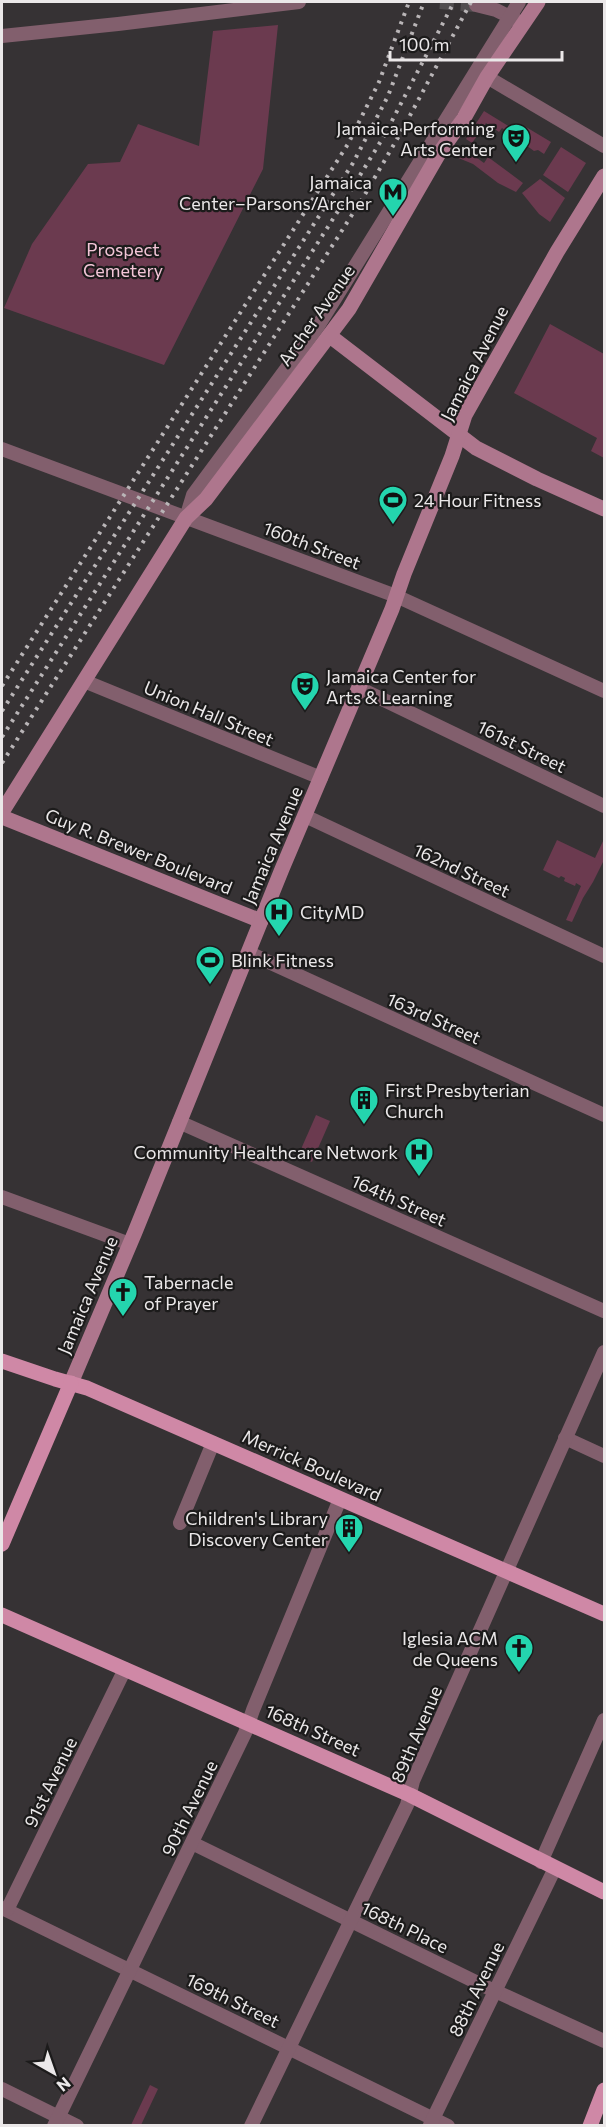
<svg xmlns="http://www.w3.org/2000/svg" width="606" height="2127" font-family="Commissioner,sans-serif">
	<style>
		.green { fill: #6b3a4f }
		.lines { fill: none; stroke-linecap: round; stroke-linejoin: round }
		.street-tunnel { stroke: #514d4f; stroke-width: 14; stroke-dasharray: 14 7; stroke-linecap: butt }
		.street { stroke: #825f6d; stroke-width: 14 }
		.secondary { stroke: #ae768d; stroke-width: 15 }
		.primary { stroke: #cf88a6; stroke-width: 15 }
		.rail { stroke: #b9b5b7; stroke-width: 4; stroke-dasharray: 3 6; stroke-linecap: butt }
		.labels { text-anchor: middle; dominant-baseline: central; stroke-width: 4.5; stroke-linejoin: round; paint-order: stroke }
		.poi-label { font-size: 18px; fill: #ebe8e9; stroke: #1c1b1b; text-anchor: start }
		.park-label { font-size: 18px; fill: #f3c5d7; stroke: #1c1b1b }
		.street-label { font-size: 18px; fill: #ebe8e9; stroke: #1c1b1b }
	</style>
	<rect width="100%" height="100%" fill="#363234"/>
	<!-- green -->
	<g class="green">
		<polygon points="278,25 263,169 164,365 4,308 32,244 88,164 120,162 138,124 199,146 213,31"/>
		<polygon points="484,111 515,130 526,127 551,142 544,154 538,150 534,151 502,128 499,132 486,123 472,143 466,139"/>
		<polygon points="462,147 484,163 488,157 523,183 516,192 498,183 473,164 456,157"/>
		<polygon points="561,147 586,163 568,192 543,175"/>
		<polygon points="540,179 565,198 550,222 539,214 522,193"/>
		<polygon points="550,324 604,354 604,458 591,451 597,438 514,393"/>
		<polygon points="604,839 604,860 593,882 583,898 572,922 566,920 581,886 576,883 575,886 564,881 565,878 561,876 559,878 543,870 557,840 595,858"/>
		<polygon points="316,1115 330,1121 312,1162 298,1156"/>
		<polygon points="150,2085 158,2089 141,2125 131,2125"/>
	</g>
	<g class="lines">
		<!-- street-tunnel -->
		<polyline class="street-tunnel" points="440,2 476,5"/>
		<!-- street -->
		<g class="street">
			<polyline points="476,5 496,10 516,20"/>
			<polyline points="2,36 118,24 299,2"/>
			<polyline points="487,77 604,146"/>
			<polyline points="2,449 396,596 604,691"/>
			<polyline points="186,518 193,495 318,326 519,2"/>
			<polyline points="84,681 321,778"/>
			<polyline points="359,688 604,806"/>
			<polyline points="305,816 604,956"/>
			<polyline points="249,953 604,1115"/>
			<polyline points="179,1122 604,1311"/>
			<polyline points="2,1197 130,1244"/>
			<polyline points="565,1438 604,1456"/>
			<polyline points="180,1523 213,1443"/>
			<polyline points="192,1843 484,1986 604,2041"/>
			<polyline points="541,1862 604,1720"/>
			<polyline points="2,1908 448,2126"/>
			<polyline points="7,1910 125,1669"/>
			<polyline points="2,2089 77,2126"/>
			<polyline points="430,2125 555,1868"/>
			<polyline points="54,2126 245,1733 253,1710 340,1499"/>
			<polyline points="251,2126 407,1805 413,1781 604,1352"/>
		</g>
		<!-- secondary -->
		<g class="secondary">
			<polyline points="330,336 476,448 537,479 604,509"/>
			<polyline points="2,812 186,518 206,499 349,309 438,155 464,118 487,77 538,2"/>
			<polyline points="2,817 261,921"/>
			<polyline points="71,1383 135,1232 282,869 392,609 404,574 452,456 465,415 557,252 604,176"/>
		</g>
		<!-- primary -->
		<g class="primary">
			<polyline points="2,1361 55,1379 87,1388 604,1614"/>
			<polyline points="2,1544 71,1383"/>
			<polyline points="2,1615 410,1795 604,1892"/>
			<polyline points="590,2126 604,2090"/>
		</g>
		<!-- rail -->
		<g class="rail">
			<polyline points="2,686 348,144 379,82 409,2"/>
			<polyline points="2,711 353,163 388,96 424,2"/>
			<polyline points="2,737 340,208 384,136 454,2"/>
			<polyline points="2,763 364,196 400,134 471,2"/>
		</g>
	</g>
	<!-- icons -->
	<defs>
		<g id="theatre-pin" transform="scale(1.5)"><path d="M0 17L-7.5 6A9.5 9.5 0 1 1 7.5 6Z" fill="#24d5ae" stroke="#1c1b1b"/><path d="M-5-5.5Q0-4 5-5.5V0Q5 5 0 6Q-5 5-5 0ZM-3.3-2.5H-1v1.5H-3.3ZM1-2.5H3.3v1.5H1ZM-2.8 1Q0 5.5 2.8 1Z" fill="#111"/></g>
		<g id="metro-pin" transform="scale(1.5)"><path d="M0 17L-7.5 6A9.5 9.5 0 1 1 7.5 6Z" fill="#24d5ae" stroke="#1c1b1b"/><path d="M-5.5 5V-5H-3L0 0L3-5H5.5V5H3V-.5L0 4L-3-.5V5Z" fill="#111"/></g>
		<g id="stadium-pin" transform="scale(1.5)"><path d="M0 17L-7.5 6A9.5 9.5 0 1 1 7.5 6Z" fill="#24d5ae" stroke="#1c1b1b"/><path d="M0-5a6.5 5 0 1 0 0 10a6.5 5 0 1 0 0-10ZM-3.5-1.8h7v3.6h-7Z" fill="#111"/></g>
		<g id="hospital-pin" transform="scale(1.5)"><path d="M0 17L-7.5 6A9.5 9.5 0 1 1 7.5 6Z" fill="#24d5ae" stroke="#1c1b1b"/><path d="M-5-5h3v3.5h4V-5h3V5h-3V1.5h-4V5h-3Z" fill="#111"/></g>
		<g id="building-pin" transform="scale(1.5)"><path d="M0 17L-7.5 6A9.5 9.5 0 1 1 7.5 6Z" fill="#24d5ae" stroke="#1c1b1b"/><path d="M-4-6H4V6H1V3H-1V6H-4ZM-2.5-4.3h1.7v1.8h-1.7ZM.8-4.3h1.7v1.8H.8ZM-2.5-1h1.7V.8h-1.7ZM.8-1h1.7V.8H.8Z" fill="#111"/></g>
		<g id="church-pin" transform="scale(1.5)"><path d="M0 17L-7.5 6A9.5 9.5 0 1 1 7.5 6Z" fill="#24d5ae" stroke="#1c1b1b"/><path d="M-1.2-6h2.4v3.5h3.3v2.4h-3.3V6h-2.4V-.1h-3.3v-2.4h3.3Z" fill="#111"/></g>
	</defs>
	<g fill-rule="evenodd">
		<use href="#theatre-pin" x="516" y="138"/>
		<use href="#metro-pin" x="393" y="192"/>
		<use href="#stadium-pin" x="393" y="500"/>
		<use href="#theatre-pin" x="305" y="686"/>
		<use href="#hospital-pin" x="279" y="912"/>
		<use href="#stadium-pin" x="210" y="960"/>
		<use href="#building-pin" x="364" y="1100"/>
		<use href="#hospital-pin" x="419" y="1152"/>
		<use href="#church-pin" x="123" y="1292"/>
		<use href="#building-pin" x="349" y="1528"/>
		<use href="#church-pin" x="519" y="1648"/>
	</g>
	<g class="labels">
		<!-- poi labels -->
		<g class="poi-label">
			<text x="495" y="128" text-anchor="end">Jamaica Performing<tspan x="495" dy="21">Arts Center</tspan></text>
			<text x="372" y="182" text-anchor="end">Jamaica<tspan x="372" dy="21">Center–Parsons/Archer</tspan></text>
			<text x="414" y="500">24 Hour Fitness</text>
			<text x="326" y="676">Jamaica Center for<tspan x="326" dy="21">Arts &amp; Learning</tspan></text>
			<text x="300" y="912">CityMD</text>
			<text x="231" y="960">Blink Fitness</text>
			<text x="385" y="1090">First Presbyterian<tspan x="385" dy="21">Church</tspan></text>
			<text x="398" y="1152" text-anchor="end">Community Healthcare Network</text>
			<text x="144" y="1282">Tabernacle<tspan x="144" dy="21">of Prayer</tspan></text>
			<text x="328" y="1518" text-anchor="end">Children's Library<tspan x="328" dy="21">Discovery Center</tspan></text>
			<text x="498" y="1638" text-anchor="end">Iglesia ACM<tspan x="498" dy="21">de Queens</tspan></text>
		</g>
		<!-- park labels -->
		<g class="park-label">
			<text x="123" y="249">Prospect<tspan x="123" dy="21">Cemetery</tspan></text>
		</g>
		<!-- street labels -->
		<g class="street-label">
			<text transform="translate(316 315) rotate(-55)">Archer Avenue</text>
			<text transform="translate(474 363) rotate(-63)">Jamaica Avenue</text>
			<text transform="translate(312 545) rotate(21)">160th Street</text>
			<text transform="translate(209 713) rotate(23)">Union Hall Street</text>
			<text transform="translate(522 746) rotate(26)">161st Street</text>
			<text transform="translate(272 845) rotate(-67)">Jamaica Avenue</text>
			<text transform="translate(139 851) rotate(22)">Guy R. Brewer Boulevard</text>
			<text transform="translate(462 870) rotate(25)">162nd Street</text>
			<text transform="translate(434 1018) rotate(24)">163rd Street</text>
			<text transform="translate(399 1200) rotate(24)">164th Street</text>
			<text transform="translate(87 1295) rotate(-67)">Jamaica Avenue</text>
			<text transform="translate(312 1465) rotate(24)">Merrick Boulevard</text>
			<text transform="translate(313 1730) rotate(24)">168th Street</text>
			<text transform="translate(416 1734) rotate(-67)">89th Avenue</text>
			<text transform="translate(50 1782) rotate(-64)">91st Avenue</text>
			<text transform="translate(189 1808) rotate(-64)">90th Avenue</text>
			<text transform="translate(405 1927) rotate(26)">168th Place</text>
			<text transform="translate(476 1989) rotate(-64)">88th Avenue</text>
			<text transform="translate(233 2000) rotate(26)">169th Street</text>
		</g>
	</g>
	<!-- border -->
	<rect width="606" height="2127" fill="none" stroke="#ebe8e9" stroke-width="6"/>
	<!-- north arrow -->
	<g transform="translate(54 2073) rotate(140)" stroke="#1c1b1b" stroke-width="4.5" paint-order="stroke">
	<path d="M0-4.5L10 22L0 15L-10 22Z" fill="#ebe8e9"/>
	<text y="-9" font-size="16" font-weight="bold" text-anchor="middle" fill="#ebe8e9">N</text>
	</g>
	<!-- scale -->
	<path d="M390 51v9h172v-9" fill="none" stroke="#ebe8e9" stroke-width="3"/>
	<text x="399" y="51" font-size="18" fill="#ebe8e9" stroke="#1c1b1b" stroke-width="4.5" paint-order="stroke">100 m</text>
</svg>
